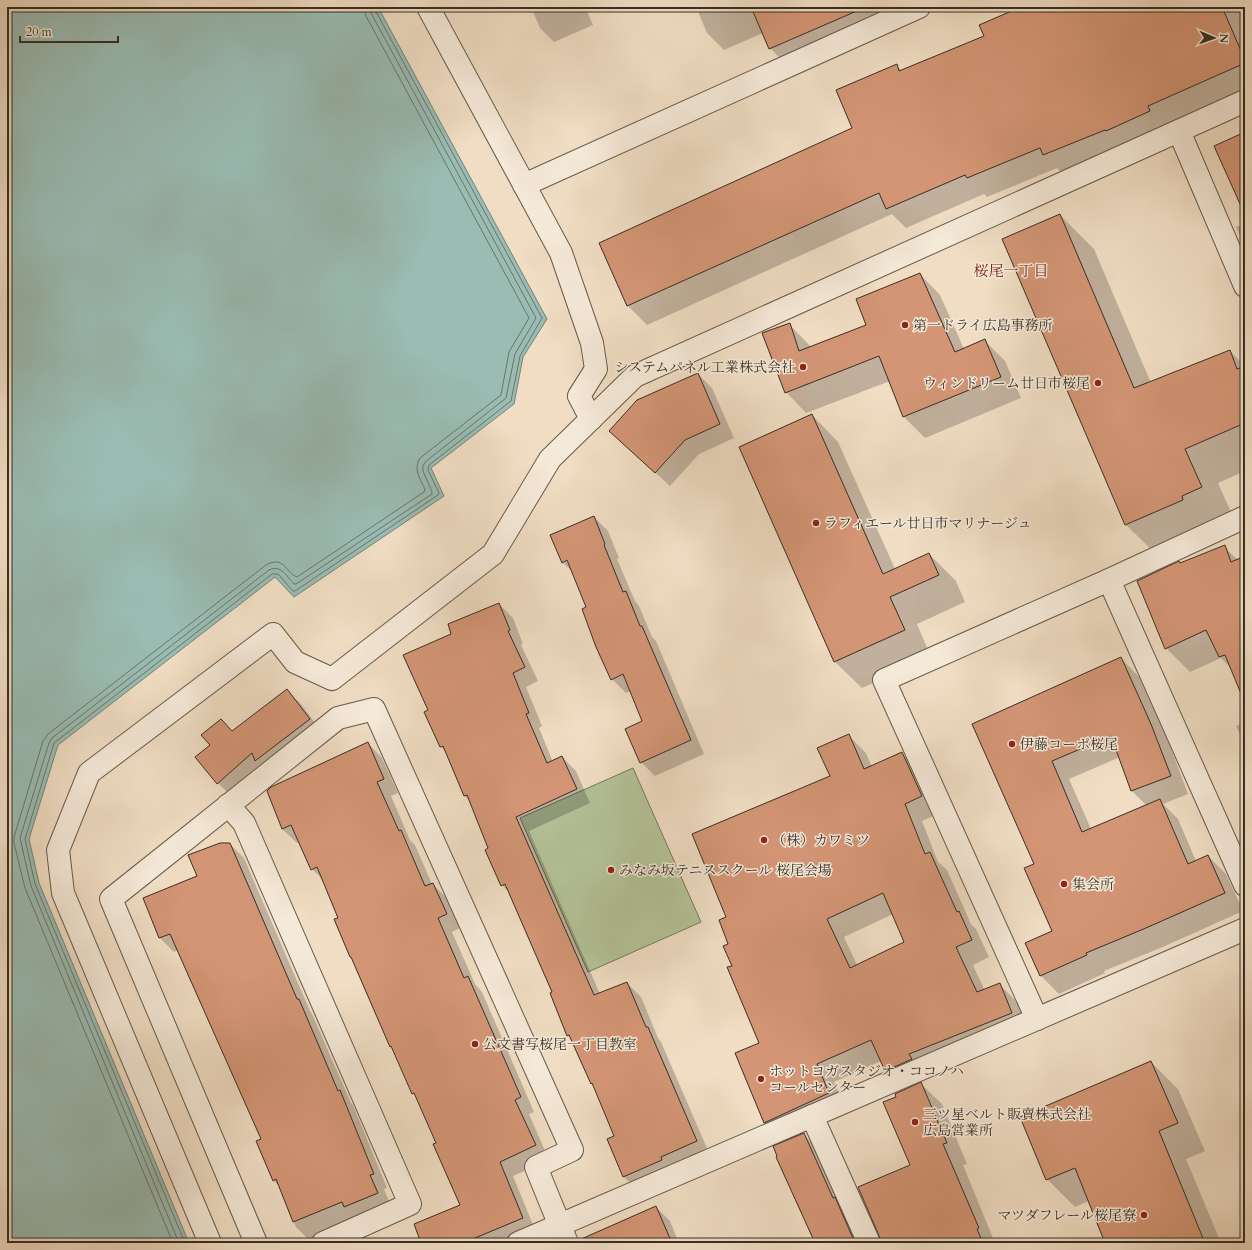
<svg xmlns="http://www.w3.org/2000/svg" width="1252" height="1250" font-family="Cardo,'Noto Serif JP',serif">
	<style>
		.green { fill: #b4c298; stroke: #76785e }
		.water { fill: #9abcb3; stroke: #72837a }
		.shadow { fill: #0003; fill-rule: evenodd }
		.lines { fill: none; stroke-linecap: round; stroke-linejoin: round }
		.shore { stroke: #68756c; stroke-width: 1 }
		.building { fill: #d39575; stroke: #372e24; fill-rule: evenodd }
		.minor-casing { stroke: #655a4c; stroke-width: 24 }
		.minor { stroke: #f5e9d8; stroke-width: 22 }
		.poi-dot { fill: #8f2418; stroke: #f5e9d8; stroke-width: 1.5 }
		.labels { text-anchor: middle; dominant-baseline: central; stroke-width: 3; stroke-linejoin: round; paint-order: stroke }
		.poi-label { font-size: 14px; fill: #372e24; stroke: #f5e9d8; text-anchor: start }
		.neighbourhood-label { font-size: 15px; fill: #7a1f14; stroke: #f5e9d8 }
	</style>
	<rect width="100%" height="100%" fill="#f0ddc3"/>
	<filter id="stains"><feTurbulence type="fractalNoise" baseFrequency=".005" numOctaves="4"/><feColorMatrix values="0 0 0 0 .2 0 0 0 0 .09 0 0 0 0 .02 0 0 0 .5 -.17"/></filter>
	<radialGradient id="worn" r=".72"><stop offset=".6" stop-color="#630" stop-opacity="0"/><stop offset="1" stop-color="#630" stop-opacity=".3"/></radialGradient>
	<!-- green -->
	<polygon class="green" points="633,768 701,922 588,972 520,818"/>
	<!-- water -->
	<polygon class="water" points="7,7 378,7 547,319 523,357 514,404 431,468 444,496 294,597 275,577 58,745 29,839 39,883 189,1243 7,1243"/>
	<!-- shadow -->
	<g class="shadow">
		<polygon points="531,7 585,7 593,25 554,42 540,28"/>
		<polygon points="696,7 919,7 787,65 770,48 763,33 724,50 707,33"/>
		<polygon points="1024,7 1245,7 1245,91 1063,174 1057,168 987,197 984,194 906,228 892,214 647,325 628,306 600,244 853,129 896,65 902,71 985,36"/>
		<polygon points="1060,215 1094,249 1151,383 1230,351 1245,366 1245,471 1218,483 1235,521 1160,558 1126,525 1004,240"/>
		<polygon points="1245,224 1245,247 1236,227"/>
		<polygon points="920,274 940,295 964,349 984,340 1005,361 1021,398 925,438 904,417 890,381 806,413 786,392 790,325 811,347 868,325"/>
		<polygon points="698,374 712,388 734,438 699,454 670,486 625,445"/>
		<polygon points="812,415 838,442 895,569 929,554 956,581 965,602 917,624 931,657 862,688 835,662 740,448"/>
		<polygon points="594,517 608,531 619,558 617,559 635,601 639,606 652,637 656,641 704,754 655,776 641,762 644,722 631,691 626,693 612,679 588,608 573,572 562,562"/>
		<polygon points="1224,547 1238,560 1245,557 1245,700 1232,669 1221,658 1190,672 1166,648 1180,564"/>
		<polygon points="499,604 513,618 523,644 521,645 538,681 526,687 542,726 539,728 553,762 562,757 576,771 590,803 529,831 600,994 627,983 641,997 658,1038 661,1042 710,1155 638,1191 624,1177 608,1140 616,1137 595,1086 592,1083 571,1038 568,1035 554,992 511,894 502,885 489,849 470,801 465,796 448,754 441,747 425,712 429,710 453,634"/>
		<path d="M1121 658 1139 677 1169 743 1188 794 1163 804 1178 819 1196 861 1208 856 1226 874 1243 911 1165 946 1104 971 1105 973 1059 994 1041 976 1054 932 1035 865 974 724ZM1120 757 1132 791 1147 806 1091 829 1069 779Z"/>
		<polygon points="287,691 301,704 323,734 232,797 218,783 211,745 221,720 233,732"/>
		<polygon points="1245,722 1245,745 1236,726"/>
		<path d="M848 735 866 753 872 767 902 754 920 771 938 814 922 821 938 862 947 870 971 924 976 929 989 957 973 965 985 991 1000 985 1017 1002 1029 1030 903 1088 885 1071 881 1061 834 1082 846 1110 782 1140 764 1123 761 1044 733 966 727 917 831 777ZM893 914 906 942 857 965 844 937Z"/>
		<polygon points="368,743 382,758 398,793 391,796 410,840 415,845 432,884 447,898 460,928 452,932 475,984 482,992 534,1112 529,1114 549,1160 513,1176 536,1232 511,1243 422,1243 462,1205 437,1143 417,1097 413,1093 394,1050 391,1047 354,959 324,881 312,869 300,842 297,843 282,829"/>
		<polygon points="230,844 244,858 310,1011 312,1014 351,1103 353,1105 387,1188 384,1189 391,1207 310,1241 296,1227 279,1186 273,1180 262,1140 178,950 174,952 160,938 144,898 198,876"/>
		<polygon points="1151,1062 1178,1089 1205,1151 1186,1159 1221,1243 1106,1243 1089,1201 1075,1207 1047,1179"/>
		<polygon points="921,1084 942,1104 967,1164 963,1165 995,1243 882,1243 911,1165 897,1097"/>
		<polygon points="803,1134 824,1155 866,1243 816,1243"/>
		<polygon points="656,1207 670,1221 679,1243 614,1243"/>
	</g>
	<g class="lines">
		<!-- shore -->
		<g class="shore">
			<path d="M173 1243 25 888 14 843V837L43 741 48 734 266 565C284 555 285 572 297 577L424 492 425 489C420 479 413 469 420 458L501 395 509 352 529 318 366 16 364 7"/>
			<path d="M179 1243 31 886 20 838 49 743 52 738 269 570C281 564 287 577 294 584H296L432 494V492L423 471V466L425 462 506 398 515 354 536 318 371 13 370 7"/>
			<polyline points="185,1243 35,884 25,839 54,743 272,574 278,574 293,591 295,591 438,495 439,493 428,470 429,465 511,401 520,356 542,318 375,10 375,7"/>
		</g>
	</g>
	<!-- building -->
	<g class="building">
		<polygon points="751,7 866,7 769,49"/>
		<polygon points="1021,7 1222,7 1245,60 1245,63 1148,106 1150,111 1106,131 1105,130 1043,155 1040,148 967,178 965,175 886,209 879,193 627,306 599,243 852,128 836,90 897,64 899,71 984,36 979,25"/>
		<polygon points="1245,132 1245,215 1214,146"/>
		<polygon points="1060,214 1134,388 1230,350 1237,369 1245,366 1245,423 1185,449 1202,487 1182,496 1183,500 1125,525 1002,239"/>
		<polygon points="920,273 955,352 985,339 1001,377 903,417 879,356 785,393 762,333 790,323 799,351 866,325 856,299"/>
		<polygon points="698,373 720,424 685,440 655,473 609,431 637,400"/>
		<polygon points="812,414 883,574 929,553 939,575 890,597 905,630 834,662 739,447"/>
		<polygon points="594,516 605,544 604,545 623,592 626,591 640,626 642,626 691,740 640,763 625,729 642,721 623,674 611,680 596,647 582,609 586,607 567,560 562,563 550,535"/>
		<polygon points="1225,545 1231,562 1245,556 1244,701 1225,655 1219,657 1206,630 1165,649 1137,581 1179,561 1180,563"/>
		<polygon points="499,603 510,630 508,631 525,667 513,673 529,713 526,714 547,763 562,756 577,789 516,817 594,995 627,982 646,1027 648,1027 697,1141 661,1157 662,1160 623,1177 607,1139 614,1136 592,1083 591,1084 569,1035 567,1036 550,993 552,992 505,884 501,886 485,850 488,848 467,795 464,796 443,746 440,747 424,712 428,710 403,655 451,634 448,624"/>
		<polygon points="1121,657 1151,724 1171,776 1131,791 1111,736 1052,761 1082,832 1160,799 1188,864 1208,855 1225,893 1146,928 1086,953 1087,955 1040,976 1025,943 1052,931 1024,868 1034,864 972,724"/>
		<polygon points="287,689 310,719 255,761 252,753 217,784 195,757 210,745 201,735 221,719 232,731"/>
		<path d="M849 734 864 769 902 752 922 796 905 804 925 854 930 852 957 912 959 911 972 940 956 947 977 992 1000 983 1012 1013 909 1054 912 1059 885 1071 871 1040 817 1064 829 1093 764 1123 735 1053 759 1043 727 967 732 966 723 946 728 944 719 920 726 917 692 834 830 776 817 748ZM883 893 904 942 850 968 827 919Z"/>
		<polygon points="368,742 384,779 377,782 399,831 401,830 425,886 433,883 447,914 438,918 464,978 468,976 521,1097 515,1100 536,1145 500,1162 523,1218 463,1243 421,1243 414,1224 460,1205 433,1144 436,1143 414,1093 412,1094 391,1046 390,1047 351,957 350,957 334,919 338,918 317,867 311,870 291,825 282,829 267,791 271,787"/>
		<polygon points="220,843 230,843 297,999 299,999 338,1091 340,1090 374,1174 370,1175 378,1193 344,1207 342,1202 293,1222 276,1179 273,1181 256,1141 261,1139 170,934 159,938 143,898 197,876 188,855"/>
		<polygon points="1151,1061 1178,1123 1159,1131 1205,1243 1105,1243 1075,1168 1046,1180 1020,1117"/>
		<polygon points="921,1082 947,1143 943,1144 979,1228 977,1229 983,1243 881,1243 880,1238 858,1187 910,1165 883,1102 896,1097 895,1094"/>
		<polygon points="804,1133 833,1198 835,1197 855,1243 815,1243 776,1157 777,1156 773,1146"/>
		<polygon points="656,1206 672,1243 579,1243 579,1240"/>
	</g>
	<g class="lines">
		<!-- minor casing -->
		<g class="minor-casing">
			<g id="minor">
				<polyline points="428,7 561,253 592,343 596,369 579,396 591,419"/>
				<polyline points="1179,131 1245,286"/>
				<polyline points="524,185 919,7"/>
				<polyline points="1109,580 1245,885"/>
				<polyline points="228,805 244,823 410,1204 323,1243"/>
				<polyline points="1037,1019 884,680 1109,580 1245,517"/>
				<polyline points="812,1116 869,1243"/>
				<polyline points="210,1243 63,893 58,850 89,773 273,634 295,662 332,679 493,554 550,459 635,376 1245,101"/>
				<polyline points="256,1243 111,899 338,718 374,709 572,1150 536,1167 567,1243"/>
				<polyline points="518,1243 1245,929"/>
			</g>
		</g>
		<!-- minor -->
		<use href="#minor" class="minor"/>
	</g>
	<!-- markers -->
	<g class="poi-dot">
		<circle cx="905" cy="325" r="4"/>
		<circle cx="803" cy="367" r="4"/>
		<circle cx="1098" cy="383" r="4"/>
		<circle cx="816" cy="523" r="4"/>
		<circle cx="1012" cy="744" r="4"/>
		<circle cx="764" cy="840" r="4"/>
		<circle cx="611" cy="870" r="4"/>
		<circle cx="1064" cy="884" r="4"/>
		<circle cx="475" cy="1044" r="4"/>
		<circle cx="761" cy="1079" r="4"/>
		<circle cx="915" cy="1122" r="4"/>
		<circle cx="1144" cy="1215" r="4"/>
	</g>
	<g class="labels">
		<!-- poi labels -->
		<g class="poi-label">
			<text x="913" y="325">第一ドライ広島事務所</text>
			<text x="795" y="367" text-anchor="end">システムパネル工業株式会社</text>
			<text x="1090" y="383" text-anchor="end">ウィンドリーム廿日市桜尾</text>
			<text x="824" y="523">ラフィエール廿日市マリナージュ</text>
			<text x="1020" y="744">伊藤コーポ桜尾</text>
			<text x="772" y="840">（株）カワミツ</text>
			<text x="619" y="870">みなみ坂テニススクール 桜尾会場</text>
			<text x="1072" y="884">集会所</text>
			<text x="483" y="1044">公文書写桜尾一丁目教室</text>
			<text x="769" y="1071">ホットヨガスタジオ・ココノハ<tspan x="769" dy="16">コールセンター</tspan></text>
			<text x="923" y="1114">三ツ星ベルト販賣株式会社<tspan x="923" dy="16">広島営業所</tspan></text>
			<text x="1136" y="1215" text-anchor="end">マツダフレール桜尾寮</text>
		</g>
		<!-- neighbourhood labels -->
		<g class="neighbourhood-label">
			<text x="1011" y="271">桜尾一丁目</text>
		</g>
	</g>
	<!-- margin -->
	<rect width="1252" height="1250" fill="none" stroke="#f0ddc3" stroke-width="24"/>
	<rect x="8" y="8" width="1236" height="1234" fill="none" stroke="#372e24" stroke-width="2"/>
	<rect x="12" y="12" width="1228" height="1226" fill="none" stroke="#372e24"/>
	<!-- north arrow -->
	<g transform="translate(1214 38) rotate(92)" stroke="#f5e9d8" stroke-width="3" paint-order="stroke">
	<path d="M0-3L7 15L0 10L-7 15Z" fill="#372e24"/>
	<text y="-6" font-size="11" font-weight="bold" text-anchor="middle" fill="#372e24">N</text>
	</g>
	<!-- scale -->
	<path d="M20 36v6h98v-6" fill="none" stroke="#372e24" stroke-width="2"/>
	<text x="26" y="36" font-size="12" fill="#372e24" stroke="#f5e9d8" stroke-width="3" paint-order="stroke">20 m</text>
	<rect width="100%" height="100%" filter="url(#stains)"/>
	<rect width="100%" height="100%" fill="url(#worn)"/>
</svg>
